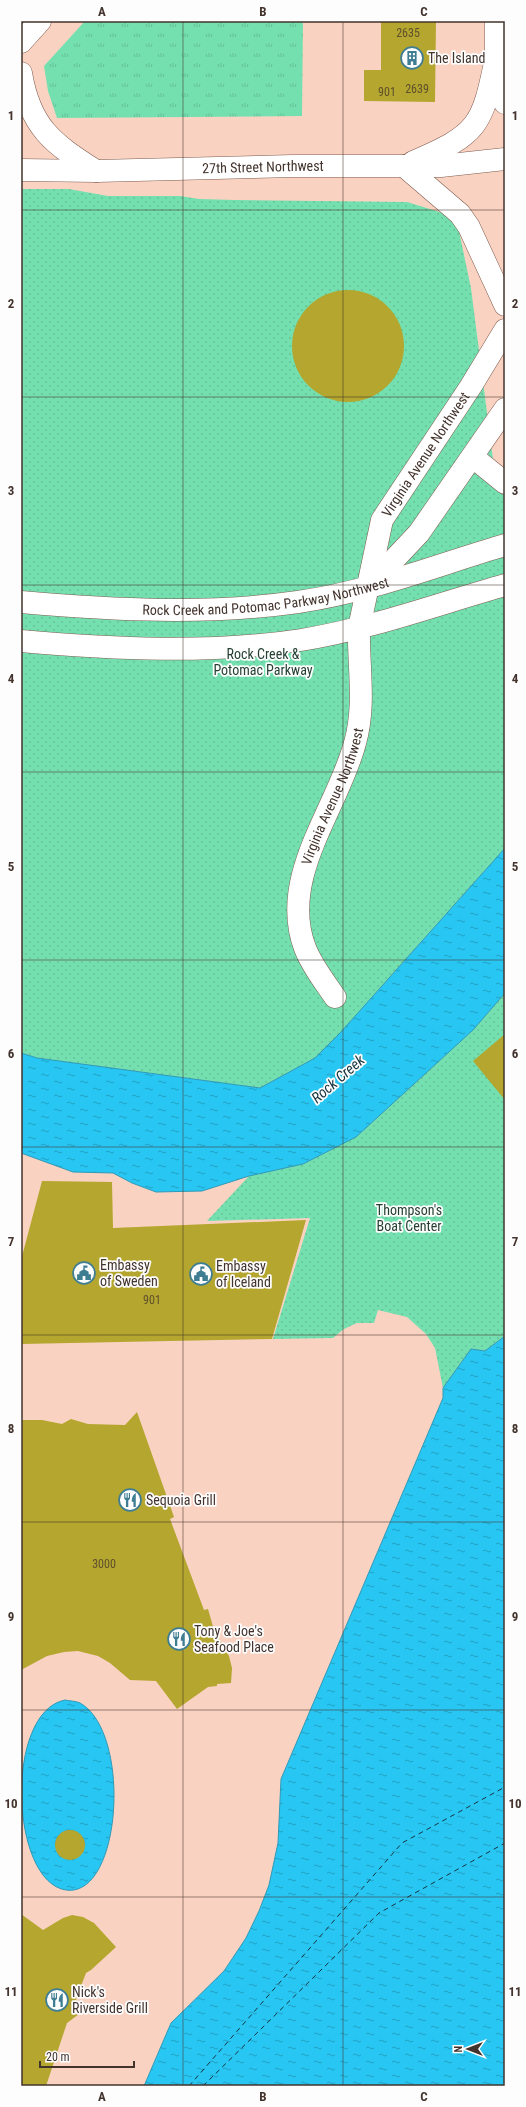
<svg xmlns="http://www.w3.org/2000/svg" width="526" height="2107" font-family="'Roboto Condensed',sans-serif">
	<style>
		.grass { fill: url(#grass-tufts) }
		.park { fill: url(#park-dots) }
		.water { fill: url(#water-ripples); stroke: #309ab7; fill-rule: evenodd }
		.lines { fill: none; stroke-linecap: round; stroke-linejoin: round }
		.ferry { stroke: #16343f; stroke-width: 1; stroke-dasharray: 5 4; stroke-linecap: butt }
		.building { fill: #b4a62e }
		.minor-casing { stroke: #7e5c4e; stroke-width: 23 }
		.major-casing { stroke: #7e5c4e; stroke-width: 23 }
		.highway-casing { stroke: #7e5c4e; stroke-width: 23 }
		.minor { stroke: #fff; stroke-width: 22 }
		.major { stroke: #fff; stroke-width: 22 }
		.highway { stroke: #fff; stroke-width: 22 }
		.grid { fill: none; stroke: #43332d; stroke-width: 1; stroke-opacity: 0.55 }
		.labels { text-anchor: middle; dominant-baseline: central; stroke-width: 3.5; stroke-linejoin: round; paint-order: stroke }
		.number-label { font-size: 12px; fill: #5f502d }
		.poi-label { font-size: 14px; fill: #43332d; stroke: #fdfdfd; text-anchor: start }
		.street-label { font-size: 14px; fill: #43332d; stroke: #fdfdfd }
		.park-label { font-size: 14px; fill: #254033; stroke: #fdfdfd }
		.water-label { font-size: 15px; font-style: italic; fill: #16343f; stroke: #fdfdfd }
		.neatline { fill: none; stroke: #43332d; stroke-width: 1.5 }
		.grid-label { font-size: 13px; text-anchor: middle; font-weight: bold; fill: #43332d }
	</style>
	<defs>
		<pattern id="grass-tufts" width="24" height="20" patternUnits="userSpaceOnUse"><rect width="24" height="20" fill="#74e0b0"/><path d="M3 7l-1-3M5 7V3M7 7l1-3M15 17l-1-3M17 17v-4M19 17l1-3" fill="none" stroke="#66c198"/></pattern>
		<pattern id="park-dots" width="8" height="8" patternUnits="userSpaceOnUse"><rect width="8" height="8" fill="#74e0b0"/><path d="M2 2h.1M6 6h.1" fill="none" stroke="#66c198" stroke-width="1.8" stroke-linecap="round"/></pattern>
		<pattern id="water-ripples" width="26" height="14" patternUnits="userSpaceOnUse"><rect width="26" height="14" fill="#28c6f2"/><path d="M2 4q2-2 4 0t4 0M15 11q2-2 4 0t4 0" fill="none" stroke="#24a1c4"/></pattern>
	</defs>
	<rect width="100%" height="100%" fill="#fad2c2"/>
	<!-- grass -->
	<polygon class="grass" points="85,21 303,21 302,116 57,118 48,91 44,66"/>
	<!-- park -->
	<g class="park">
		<polygon points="21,189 69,189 108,196 180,196 199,199 236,200 407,202 456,217 471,288 495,475 505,473 505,848 340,1033 315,1058 260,1088 37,1058 21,1053"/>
		<polygon points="505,993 505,1336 485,1351 471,1349 443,1388 435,1348 426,1334 407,1317 378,1310 374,1323 357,1323 344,1329 333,1338 273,1339 310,1218 207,1221 249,1176 303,1164 356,1137 473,1030"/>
	</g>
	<!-- water -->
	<g class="water">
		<polygon points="505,848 505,993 473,1030 356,1137 303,1164 249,1176 202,1191 156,1192 132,1183 113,1173 73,1172 21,1153 21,1053 37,1058 260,1088 315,1058 340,1033"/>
		<polygon points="505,1336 505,2086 144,2086 171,2023 224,1971 246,1938 259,1911 269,1885 278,1843 281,1779 443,1398 443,1388 471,1349 485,1351"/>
		<path d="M65 1700C69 1701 76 1701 80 1703 132 1732 122 1898 66 1890 10 1882 4 1712 65 1700ZM67 1830C77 1830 83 1835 85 1844L78 1857 69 1860 59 1856 55 1843 59 1835Z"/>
	</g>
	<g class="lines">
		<!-- ferry -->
		<g class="ferry">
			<polyline points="189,2086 402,1843 505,1787"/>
			<polyline points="203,2086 379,1913 505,1843"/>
		</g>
	</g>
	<!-- building -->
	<g class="building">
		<polygon points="381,21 436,21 435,102 364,101 364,70 381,70"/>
		<circle cx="348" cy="346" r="56"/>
		<polygon points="505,1034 505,1100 473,1061"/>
		<polygon points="42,1181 112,1182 113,1228 306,1220 272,1339 21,1344 21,1260"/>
		<polygon points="137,1412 174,1517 170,1519 204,1610 208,1609 214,1630 229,1656 232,1668 231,1683 217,1684 217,1686 208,1687 177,1709 156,1681 130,1680 110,1663 98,1656 78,1651 64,1652 47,1656 21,1670 21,1420 42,1420 62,1424 71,1419 88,1424 125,1425"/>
		<circle cx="70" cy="1845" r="15"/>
		<polygon points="21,1914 43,1930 63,1918 72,1915 83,1917 94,1923 116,1947 91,1970 86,1973 76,1999 79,2014 67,2023 46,2086 21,2086"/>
	</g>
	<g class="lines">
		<!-- minor casing -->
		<g class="minor-casing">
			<g id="minor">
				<path id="s1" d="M335 997C324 981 312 966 305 948 278 877 338 808 355 743 366 704 358 667 359 628"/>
			</g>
		</g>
		<!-- major casing -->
		<g class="major-casing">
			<g id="major">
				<polyline points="473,457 505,483"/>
				<polyline points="369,586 419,533 505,409"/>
				<path id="s2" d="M21 602C114 610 206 615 298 602 369 592 437 565 505 545"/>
				<path id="s3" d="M359 628 382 520 471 386 505 330"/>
				<path d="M21 641C113 649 209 654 301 640 370 629 438 604 505 585"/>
			</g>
		</g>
		<!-- highway casing -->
		<g class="highway-casing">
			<g id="highway">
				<polyline points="496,21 496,58 505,103"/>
				<polyline points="21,42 40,21"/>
				<path d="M21 73C30 127 52 143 96 171"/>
				<path d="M413 162C478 134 482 127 496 58"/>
				<polyline points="404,166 460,214 469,227 505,305"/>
				<path id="s4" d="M21 170 97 171 293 166H441L505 159"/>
			</g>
		</g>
		<!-- minor -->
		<use href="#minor" class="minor"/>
		<!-- major -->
		<use href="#major" class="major"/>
		<!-- highway -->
		<use href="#highway" class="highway"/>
	</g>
	<!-- grid -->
	<path class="grid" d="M183 21V2086M343 21V2086M21 210H505M21 397H505M21 585H505M21 772H505M21 960H505M21 1147H505M21 1335H505M21 1522H505M21 1710H505M21 1897H505"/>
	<!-- icons -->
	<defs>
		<g id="building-ring" transform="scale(1.15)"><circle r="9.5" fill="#fdfdfd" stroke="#3e7d92" stroke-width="1.5"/><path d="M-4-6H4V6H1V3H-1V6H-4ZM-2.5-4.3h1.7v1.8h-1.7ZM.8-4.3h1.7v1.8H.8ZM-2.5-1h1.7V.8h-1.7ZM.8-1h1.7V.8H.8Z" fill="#3e7d92"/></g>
		<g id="civic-ring" transform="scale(1.15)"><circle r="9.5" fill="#fdfdfd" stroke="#3e7d92" stroke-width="1.5"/><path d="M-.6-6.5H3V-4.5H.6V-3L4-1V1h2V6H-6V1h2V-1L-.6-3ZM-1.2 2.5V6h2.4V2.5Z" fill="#3e7d92"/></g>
		<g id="restaurant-ring" transform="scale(1.15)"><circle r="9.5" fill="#fdfdfd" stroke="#3e7d92" stroke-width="1.5"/><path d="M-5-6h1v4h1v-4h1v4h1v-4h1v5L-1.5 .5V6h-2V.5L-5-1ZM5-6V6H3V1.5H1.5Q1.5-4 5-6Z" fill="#3e7d92"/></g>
	</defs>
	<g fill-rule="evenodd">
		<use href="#building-ring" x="412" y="58"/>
		<use href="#civic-ring" x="84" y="1273"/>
		<use href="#civic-ring" x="201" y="1274"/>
		<use href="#restaurant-ring" x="130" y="1500"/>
		<use href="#restaurant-ring" x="179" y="1639"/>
		<use href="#restaurant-ring" x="57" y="2000"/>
	</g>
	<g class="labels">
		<!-- number labels -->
		<g class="number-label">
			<text x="408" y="33">2635</text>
			<text x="417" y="89">2639</text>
			<text x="387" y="92">901</text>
			<text x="152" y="1300">901</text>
			<text x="104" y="1564">3000</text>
		</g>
		<!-- poi labels -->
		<g class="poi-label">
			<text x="428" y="58">The Island</text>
			<text x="100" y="1265">Embassy<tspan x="100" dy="16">of Sweden</tspan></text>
			<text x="216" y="1266">Embassy<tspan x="216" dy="16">of Iceland</tspan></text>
			<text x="146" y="1500">Sequoia Grill</text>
			<text x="194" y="1631">Tony &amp; Joe's<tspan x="194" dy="16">Seafood Place</tspan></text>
			<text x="72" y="1992">Nick's<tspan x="72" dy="16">Riverside Grill</tspan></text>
		</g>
		<!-- street labels -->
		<g class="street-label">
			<text stroke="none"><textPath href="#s4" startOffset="242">27th Street Northwest</textPath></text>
			<text stroke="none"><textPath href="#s3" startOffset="189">Virginia Avenue Northwest</textPath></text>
			<text stroke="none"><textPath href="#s2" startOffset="246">Rock Creek and Potomac Parkway Northwest</textPath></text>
			<text stroke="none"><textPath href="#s1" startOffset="216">Virginia Avenue Northwest</textPath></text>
		</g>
		<!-- park labels -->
		<g class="park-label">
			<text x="263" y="654">Rock Creek &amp;<tspan x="263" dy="16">Potomac Parkway</tspan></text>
			<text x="409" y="1210">Thompson's<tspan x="409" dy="16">Boat Center</tspan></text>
		</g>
		<!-- water labels -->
		<g class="water-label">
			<text transform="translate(338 1079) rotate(-41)">Rock Creek</text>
		</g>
	</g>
	<!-- border -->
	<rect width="526" height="2107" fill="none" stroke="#fdfdfd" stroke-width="44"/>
	<!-- north arrow -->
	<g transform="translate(468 2049) rotate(270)" stroke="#fdfdfd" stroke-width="3" paint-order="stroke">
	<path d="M0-3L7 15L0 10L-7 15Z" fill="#43332d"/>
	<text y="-6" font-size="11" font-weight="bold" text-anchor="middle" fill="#43332d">N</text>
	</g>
	<!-- scale -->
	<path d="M40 2061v6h94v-6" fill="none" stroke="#43332d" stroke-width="2"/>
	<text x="46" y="2061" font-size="12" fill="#43332d" stroke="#fdfdfd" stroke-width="3" paint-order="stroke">20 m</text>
	<rect x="22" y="22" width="482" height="2063" class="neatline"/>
	<g class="grid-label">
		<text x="102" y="16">A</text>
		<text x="263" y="16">B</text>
		<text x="424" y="16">C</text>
		<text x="11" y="120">1</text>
		<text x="515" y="120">1</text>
		<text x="11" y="308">2</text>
		<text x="515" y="308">2</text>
		<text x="11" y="495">3</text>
		<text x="515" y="495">3</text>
		<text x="11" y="683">4</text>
		<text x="515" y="683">4</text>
		<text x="11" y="871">5</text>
		<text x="515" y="871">5</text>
		<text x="11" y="1058">6</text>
		<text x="515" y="1058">6</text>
		<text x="11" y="1246">7</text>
		<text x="515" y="1246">7</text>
		<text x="11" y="1433">8</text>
		<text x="515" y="1433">8</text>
		<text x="11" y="1621">9</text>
		<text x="515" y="1621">9</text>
		<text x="11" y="1808">10</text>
		<text x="515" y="1808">10</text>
		<text x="11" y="1996">11</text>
		<text x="515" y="1996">11</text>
		<text x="102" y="2101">A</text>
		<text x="263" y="2101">B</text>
		<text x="424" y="2101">C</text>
	</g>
</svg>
